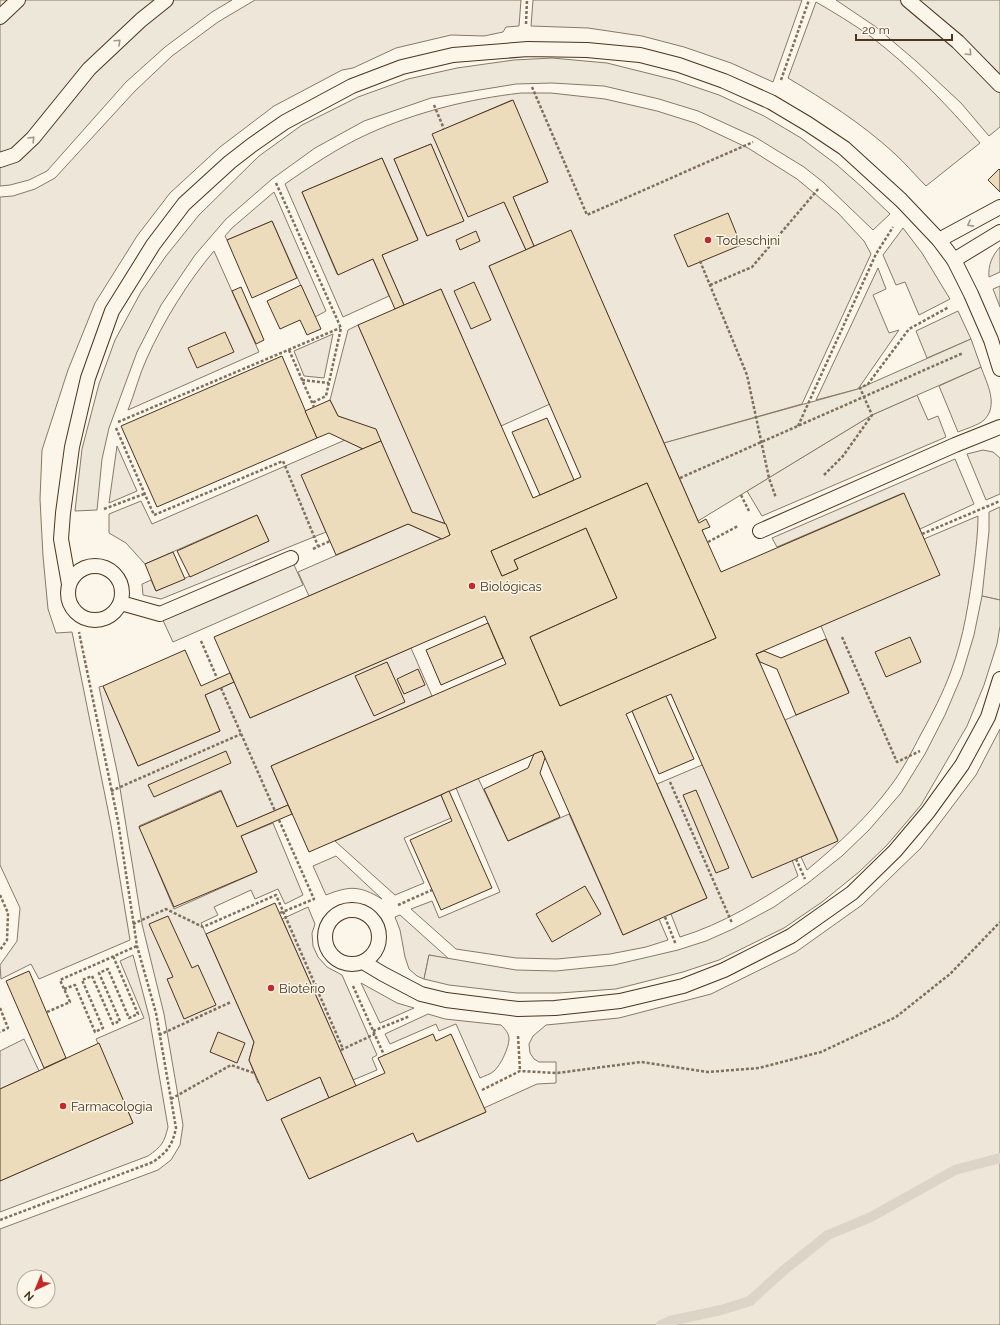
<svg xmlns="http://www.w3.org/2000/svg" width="1000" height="1325" font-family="Raleway,sans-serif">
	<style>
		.green { fill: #ede6d9; stroke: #887966; fill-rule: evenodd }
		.parking { fill: #ede7d9; stroke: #887966 }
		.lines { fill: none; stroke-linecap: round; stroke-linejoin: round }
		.stream { stroke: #dcd4c6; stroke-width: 10 }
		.building { fill: #ecdcbc; stroke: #4a3520; fill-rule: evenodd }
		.lane-casing { stroke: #4a3520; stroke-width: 16 }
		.path { stroke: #7f6f5c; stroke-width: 2.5; stroke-dasharray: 3 2; stroke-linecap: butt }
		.lane { stroke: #fbf6e9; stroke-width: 14 }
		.oneway { stroke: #a29684 }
		.poi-dot { fill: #c62828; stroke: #fbf6e9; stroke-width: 1.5 }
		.labels { text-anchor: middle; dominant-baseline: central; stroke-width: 3; stroke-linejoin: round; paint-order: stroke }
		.poi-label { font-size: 13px; fill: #4a3520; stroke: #fbf6e9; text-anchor: start }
	</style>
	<rect width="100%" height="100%" fill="#fbf6e9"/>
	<!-- green -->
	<g class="green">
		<polygon points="255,0 521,0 519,26 506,27 503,32 484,36 451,35 396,48 353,68 342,70 274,106 220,147 170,193 137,236 95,303 68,370 42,450 40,499 43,556 48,609 56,633 72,632 111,825 130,940 39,979 31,964 1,979 0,965 17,941 20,908 0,865 0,197 13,196 35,189 55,178 135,91 172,56 218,22"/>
		<polygon points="533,0 802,0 773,82 731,63 684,47 642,36 588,28 531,26"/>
		<path d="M816 2C835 13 853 24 870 36 911 67 947 105 980 143L926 186C915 175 905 163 894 153 861 123 825 100 788 78Z"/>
		<path d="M521 93H551L605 99 657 111 695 123 748 148 797 179 838 213 864 241 871 254 802 404 664 443 571 231 534 246 513 197 548 182 512 100 433 134 504 202 526 250 489 266 550 404 501 426 441 289 404 305 382 255 418 239 382 158 302 192 337 274 373 259 389 296 343 317 285 184C311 166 339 147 368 134 416 112 469 99 521 93ZM431 144 463 221 427 236 394 159Z"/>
		<polygon points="274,192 326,311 315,317 272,221 227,240 225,236 232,228"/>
		<polygon points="903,228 922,253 950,299 919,315 905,282 896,285 883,255"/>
		<path d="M1000 247V272L989 277C988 265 992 256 1000 247Z"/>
		<path d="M214 251 259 352 128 410C135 393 139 375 147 358 163 322 189 280 214 251Z"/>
		<polygon points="878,268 886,289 873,295 889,333 899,330 858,389 816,400"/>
		<polygon points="1000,286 1000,307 993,289"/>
		<polygon points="958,311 971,339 927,358 916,331"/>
		<polygon points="358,325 446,524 412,512 376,430 338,416 330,400 348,330"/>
		<polygon points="333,334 324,378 304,376 294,351"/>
		<path d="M981 367C987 384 999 405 984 420 979 425 965 429 958 432L939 386Z"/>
		<polygon points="917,395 928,420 938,416 946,437 762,516 747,491 872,415"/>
		<polygon points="345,440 363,449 302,475 326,532 161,599 143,595 142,584 151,580 156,591 269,541 257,515 145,564 126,543 109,533 109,514 141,501 152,524"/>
		<polygon points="117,446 137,491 109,503"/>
		<polygon points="983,450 993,452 1000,458 1000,494 986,500 967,454"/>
		<polygon points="955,459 974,504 920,529 903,493 777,547 772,538"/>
		<polygon points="1000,507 1000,600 982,596 989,531 989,512"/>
		<path d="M978 516C978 532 976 548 974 565 969 600 964 637 951 671 943 693 932 714 921 734 912 751 904 768 892 784 868 817 838 844 807 870L801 857 838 840 785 720 849 692 821 626 924 539Z"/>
		<polygon points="408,524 442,539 309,596 298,572"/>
		<path d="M411 648 432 696 271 766 288 805 237 827 221 790 139 826 174 909 257 872 241 836 273 823 303 895 285 904 278 889 255 899 251 890 214 907 218 915 201 923 254 1042 249 1060 258 1083H266L271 1099 320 1077 329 1098 281 1119 309 1179 413 1133 418 1142 486 1112 484 1108 537 1084 556 1083V1062H539L534 1059 530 1053 529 1044 533 1036 546 1025 619 1018 711 994 796 952 862 905 921 848 976 775 1000 729V1325H0V1229L158 1170 171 1160 180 1145 183 1125 164 1014 142 924 118 776 99 687 103 686 138 766 220 731 205 695 234 682 250 718ZM24 1277H48V1301H24Z"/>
		<path d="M702 765 792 860 798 876C761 900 723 924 680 937L671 914 707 898 657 784Z"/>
		<polygon points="478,778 508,841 569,814 623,935 659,919 668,940 646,947 610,954 557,959 516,958 456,949 411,909 432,901 439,918 500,892 456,788"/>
		<polygon points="441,795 451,818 404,838 424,883 395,895 335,841"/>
		<path d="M336 856 382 899C359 885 349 886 326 895L313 866Z"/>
		<polygon points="308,907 315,924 312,933 313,946 318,957 327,967 342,975 377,1055 372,1058 377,1070 353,1080 282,919"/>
		<polygon points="400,915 449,959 429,955 424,979 417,976 409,969 405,957 400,930 395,917"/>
		<path d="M133 955 149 1016 168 1127C164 1143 162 1146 148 1156L0 1212V1181L133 1123 96 1039 144 1018 120 961Z"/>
		<polygon points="361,983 397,1003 414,1008 380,1023"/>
		<path d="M428 1014 445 1019 501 1025C505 1029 509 1033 509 1039 509 1047 501 1065 494 1071 491 1074 484 1076 480 1078L456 1024 439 1031 436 1024 390 1044 385 1034Z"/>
		<polygon points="24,1039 39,1071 0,1089 0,1051"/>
	</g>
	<!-- parking -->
	<g class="parking">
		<polygon points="0,0 232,0 212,12 165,47 126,82 47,171 29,180 10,185 0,186"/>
		<polygon points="836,0 1000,0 1000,127 989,136 961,103 916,61 876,27"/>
		<polygon points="552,58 607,63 675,80 719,95 764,116 801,138 837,165 863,188 890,214 873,230 823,182 804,167 755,137 698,111 659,99 604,86 552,83 516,84 431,98 364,121 315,148 272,179 226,219 195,255 161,305 137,352 109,428 102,459 97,510 75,511 82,449 99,384 115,340 141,292 166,256 199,215 259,156 302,125 358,97 408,79 457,68 514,60"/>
		<polygon points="971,339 981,367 872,415 698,521 664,443 858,389"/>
		<polygon points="291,558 303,585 173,642 160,614"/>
		<polygon points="982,596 1000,600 1000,626 997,644 984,685 967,726 921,805 887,845 859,872 822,902 784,928 719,960 683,972 616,989 559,993 517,993 449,985 424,979 429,955 516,970 556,971 614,965 678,950 706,941 733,929 774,907 808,883 842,856 869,830 901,793 925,754 945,715 962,675 974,635"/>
	</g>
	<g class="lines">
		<!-- stream -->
		<polyline class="stream" points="661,1325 670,1321 721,1310 750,1301 783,1271 828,1235 871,1217 955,1170 1000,1158"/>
	</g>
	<!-- building -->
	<g class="building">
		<polygon points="513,100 548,182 513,197 534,246 526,250 504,202 468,217 432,134"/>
		<polygon points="431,144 464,221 427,236 394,159"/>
		<polygon points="382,158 418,240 382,255 404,305 395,309 373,259 338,275 302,192"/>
		<polygon points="999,169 1000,170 1000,192 988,180"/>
		<polygon points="728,213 741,245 688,267 674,235"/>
		<polygon points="272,221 297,278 252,298 227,240"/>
		<path d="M571 230 698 521 699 523 706 519 710 527 702 530 721 572 904 493 940 575 756 654 838 841 752 878 671 694 626 714 707 898 623 935 542 751 309 852 271 766 506 664 485 616 250 718 214 637 450 535 358 325 441 289 533 498 581 477 489 266ZM647 483 716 638 560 706 530 637 617 598 586 528 514 560 518 569 502 576 491 551Z"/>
		<polygon points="476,231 480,241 460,250 456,240"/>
		<polygon points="474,282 491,320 471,329 454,291"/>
		<polygon points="301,285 321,329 307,335 300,320 280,329 267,301"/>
		<polygon points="241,287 264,340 256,344 232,291"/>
		<polygon points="225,332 234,352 197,368 188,348"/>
		<polygon points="282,356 317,438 157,507 121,426"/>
		<polygon points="330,400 338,416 376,429 381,441 363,449 329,433 317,438 305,411"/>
		<polygon points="547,418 574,480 540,495 512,432"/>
		<polygon points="381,441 412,512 446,524 450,535 442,539 408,524 336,555 301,475"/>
		<polygon points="647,483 716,638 560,706 530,637 617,598 586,528 514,560 518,569 502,576 491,551"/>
		<polygon points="257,515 269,541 190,577 177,551"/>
		<polygon points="173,552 185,579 156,591 145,564"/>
		<polygon points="488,623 503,658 441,685 426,650"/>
		<polygon points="910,637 921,662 886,677 875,652"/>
		<polygon points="826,639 849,693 796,715 777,669 760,662 756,654 764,651 781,658"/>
		<polygon points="185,650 201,686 230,673 232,678 234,682 205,695 220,731 138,766 103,686"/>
		<polygon points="387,662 405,702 374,716 355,676"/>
		<polygon points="418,669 425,685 404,694 397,679"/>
		<polygon points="666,696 694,759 659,774 632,711"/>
		<polygon points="226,751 231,763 154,797 148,785"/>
		<polygon points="542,751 545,758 540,773 560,817 508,841 484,789 528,768 534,754"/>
		<polygon points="696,790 729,868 716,873 683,795"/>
		<polygon points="221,791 237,827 288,805 292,814 241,836 257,872 174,907 139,827"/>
		<polygon points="449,791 492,888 441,910 410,840 452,821 441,795"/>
		<polygon points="585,886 601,914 552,942 536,914"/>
		<polygon points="275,903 356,1086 329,1098 320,1077 267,1101 249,1060 254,1042 206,934"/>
		<polygon points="168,916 192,968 198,965 216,1005 184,1019 167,979 173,977 149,924"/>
		<polygon points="29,971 66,1058 44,1068 6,981"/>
		<polygon points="218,1032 245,1043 237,1063 210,1052"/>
		<polygon points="433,1034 436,1041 451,1034 486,1112 417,1142 413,1133 309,1179 281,1119 385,1073 378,1058"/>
		<polygon points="99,1043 133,1123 0,1181 0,1089"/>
	</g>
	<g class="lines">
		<!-- lane casing -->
		<g class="lane-casing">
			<g id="lane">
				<polyline points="908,0 958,42 1000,85"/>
				<polyline points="0,17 18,0"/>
				<polyline points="0,160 15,155 33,138 89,69 141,20 166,0"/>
				<polyline points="939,240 1000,207"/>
				<polyline points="954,260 1000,232"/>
				<polyline points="760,531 955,445 1000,427"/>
				<circle cx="95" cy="593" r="27"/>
				<polyline points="69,584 61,539 63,513 72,447 88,378 112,311 153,245 184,204 230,162 252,145 285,122 352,86 402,67 453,55 528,49 587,50 640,55 679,65 724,81 771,102 808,124 844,148 901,200 939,240 954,260 971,294 991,340 1000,369"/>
				<polyline points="121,603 160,614 291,558"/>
				<circle cx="352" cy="937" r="27"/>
				<polyline points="363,962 383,974 421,994 446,1000 518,1009 555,1008 620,1001 683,986 724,970 791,936 852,893 895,851 928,812 962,765 988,717 1000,679"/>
			</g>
		</g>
		<!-- path -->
		<g class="path">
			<polyline points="526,24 527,0"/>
			<polyline points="781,80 809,0"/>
			<polyline points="532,87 587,215 753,142"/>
			<polyline points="434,105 444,129"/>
			<polyline points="276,183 341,328 326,396 312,403"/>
			<polyline points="700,261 747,375 769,478 776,498"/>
			<polyline points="710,285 752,267 819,188"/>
			<polyline points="289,350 314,407"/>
			<polyline points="302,380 329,383"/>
			<polyline points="118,422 340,328"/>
			<polyline points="798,426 876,254 893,227"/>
			<polyline points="116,428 154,515 283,461 318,546"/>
			<polyline points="824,475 843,456 872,415 860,388 868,384 909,329 949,307"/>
			<polyline points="680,478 963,353"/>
			<polyline points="741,495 749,511"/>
			<polyline points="104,509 144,494"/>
			<polyline points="922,534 1000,501"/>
			<polyline points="708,542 738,526"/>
			<polyline points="313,549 330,541"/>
			<polyline points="842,637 897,762 920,751"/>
			<polyline points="201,641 217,678"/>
			<polyline points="221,688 275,811"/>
			<polyline points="670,782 732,923"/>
			<polyline points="111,791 241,734"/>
			<polyline points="279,820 314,899 280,913"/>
			<polyline points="796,859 805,879"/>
			<polyline points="0,895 8,913 7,940 0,950"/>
			<polyline points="398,905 432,890"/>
			<polyline points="665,917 676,945"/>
			<polyline points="133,924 166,909 203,927 276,895 343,1049"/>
			<polyline points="353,986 384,1055"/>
			<polyline points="64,989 75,985 95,1032 103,1028 82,980 92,976 113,1024 120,1021 99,973 108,969 129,1018 138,1014 113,956"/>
			<polyline points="0,1008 8,1028 0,1032"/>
			<polyline points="47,1012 70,1002 60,980 137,946"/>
			<polyline points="373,1031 410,1016"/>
			<polyline points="159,1035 231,1002"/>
			<polyline points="518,1036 520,1071"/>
			<polyline points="341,1050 375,1034"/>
			<polyline points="482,1090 520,1071 557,1073 641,1062 708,1072 759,1068 821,1052 896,1017 950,974 1000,922"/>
			<polyline points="171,1099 231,1065 254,1073"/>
			<path d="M0 1220 153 1162C168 1151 172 1146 176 1128L156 1013 137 946 118 821 79 632"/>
		</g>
		<!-- lane -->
		<use href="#lane" class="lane"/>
	</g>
	<!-- one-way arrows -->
	<defs><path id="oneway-chevron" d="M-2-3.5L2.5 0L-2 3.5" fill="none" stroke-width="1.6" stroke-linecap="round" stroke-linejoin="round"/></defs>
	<g class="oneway">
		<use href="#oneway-chevron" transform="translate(118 42) rotate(-43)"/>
		<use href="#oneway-chevron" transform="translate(969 53) rotate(46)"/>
		<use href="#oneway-chevron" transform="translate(32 139) rotate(-47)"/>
		<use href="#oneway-chevron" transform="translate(970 224) rotate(152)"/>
	</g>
	<!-- markers -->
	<g class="poi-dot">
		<circle cx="708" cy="240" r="4"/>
		<circle cx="472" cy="586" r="4"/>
		<circle cx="271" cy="988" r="4"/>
		<circle cx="63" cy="1106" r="4"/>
	</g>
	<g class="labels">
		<!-- poi labels -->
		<g class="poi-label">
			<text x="716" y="240">Todeschini</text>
			<text x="480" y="586">Biológicas</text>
			<text x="279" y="988">Biotério</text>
			<text x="71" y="1106">Farmacologia</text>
		</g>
	</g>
	<!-- north arrow -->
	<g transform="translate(36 1289) rotate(224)"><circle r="19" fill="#fbf6e9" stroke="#b4a999"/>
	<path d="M0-3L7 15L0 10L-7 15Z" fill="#c62828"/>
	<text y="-6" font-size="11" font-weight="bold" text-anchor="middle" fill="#4a3520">N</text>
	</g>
	<!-- scale -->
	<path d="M856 34v6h96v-6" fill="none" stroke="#4a3520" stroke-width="2"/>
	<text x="862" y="34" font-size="12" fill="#4a3520" stroke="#fbf6e9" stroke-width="3" paint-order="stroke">20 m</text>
</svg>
